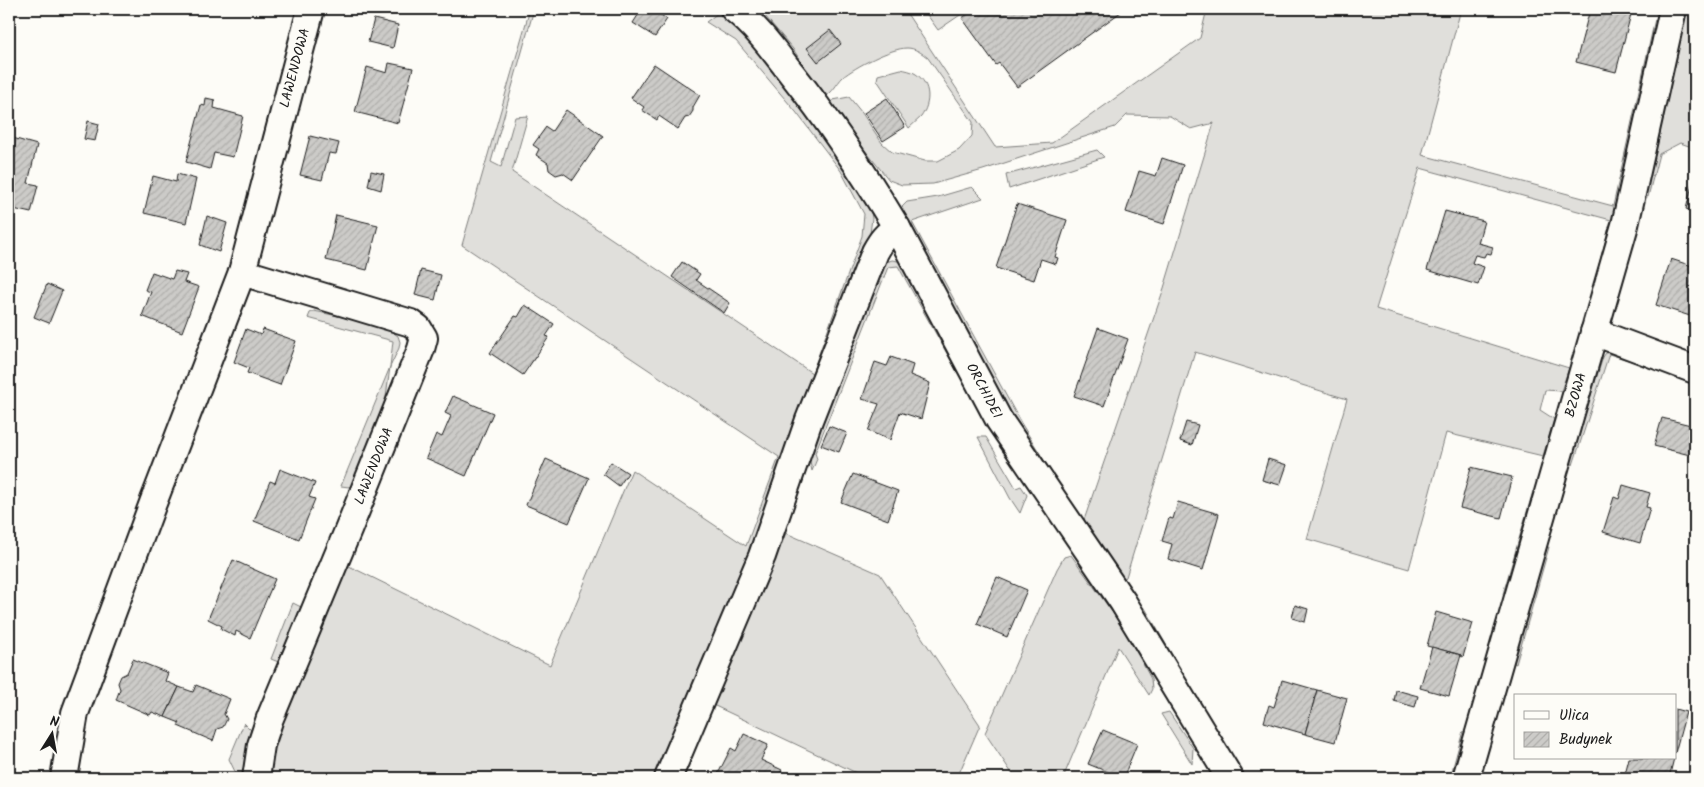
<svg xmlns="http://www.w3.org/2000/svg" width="1704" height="787" font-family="Kalam,sans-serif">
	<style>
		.grass { fill: #e0dfdb; stroke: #7e7e7c }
		.building { fill: url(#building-hatch); stroke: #1c1c1c }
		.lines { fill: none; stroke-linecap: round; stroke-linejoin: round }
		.street-casing { stroke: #1c1c1c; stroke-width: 30 }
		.street { stroke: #fdfcf7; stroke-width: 26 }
		.labels { text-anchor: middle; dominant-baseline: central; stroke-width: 4; stroke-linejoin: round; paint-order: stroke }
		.street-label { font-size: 14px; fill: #1c1c1c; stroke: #fdfcf7 }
	</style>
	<defs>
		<pattern id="building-hatch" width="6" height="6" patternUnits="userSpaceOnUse" patternTransform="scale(1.25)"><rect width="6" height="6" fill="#cccbc8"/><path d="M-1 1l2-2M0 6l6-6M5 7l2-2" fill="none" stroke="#afaeab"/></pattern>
	</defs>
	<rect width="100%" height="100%" fill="#fdfcf7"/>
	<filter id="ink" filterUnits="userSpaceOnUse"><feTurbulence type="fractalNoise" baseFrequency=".02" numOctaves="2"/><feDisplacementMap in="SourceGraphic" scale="10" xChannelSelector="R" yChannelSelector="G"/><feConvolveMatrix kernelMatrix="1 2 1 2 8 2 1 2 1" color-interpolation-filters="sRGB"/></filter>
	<g filter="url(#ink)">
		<!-- grass -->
		<g class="grass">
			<polygon points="530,9 534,9 491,162 501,167 515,117 528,116 512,172 812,373 862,236 864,214 841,171 796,112 736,41 706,22 718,13 746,36 800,102 870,207 872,218 870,234 818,373 755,552 660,778 265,778 269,752 416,387 425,377 347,565 550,665 632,470 746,546 779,457 462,245"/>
			<path d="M759 9H904L995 147 1052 143 1200 38 1207 9H1461L1422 155 1613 206 1655 19 1660 34 1618 224 1601 277 1590 298 1611 220 1420 168 1376 309 1569 368 1561 391 1545 390 1540 410 1554 419 1543 456 1446 433 1409 569 1307 539 1347 399 1195 352 1126 577 1122 580 1118 578C1088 536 1057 494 1030 449 983 372 941 291 899 210L907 202 938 197 972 187 983 198 912 222 1021 423 1083 523 1164 288 1214 123 1191 129 1170 116 1127 115 1115 127 983 170 933 184 902 185 889 180 830 107 833 100 849 97 862 113 882 143 892 152 925 161H938L959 150 972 136 973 122 928 58C922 53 915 48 907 48 891 48 855 67 843 77 836 84 833 93 824 97L793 49Z"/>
			<polygon points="923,9 969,9 938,30"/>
			<polygon points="1682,9 1695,9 1695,148 1680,143 1659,154 1648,197 1640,194"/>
			<path d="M901 69C905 70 912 71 916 74 931 84 931 103 921 117 917 121 913 124 909 128L877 80 878 75Z"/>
			<polygon points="1097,150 1104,157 1009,189 1006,175"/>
			<polygon points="892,260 898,261 904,266 981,406 978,409 898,266 888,267 815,453 817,459 812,471 809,458 810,447 884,263"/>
			<polygon points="314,311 371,323 391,331 398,336 400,342 399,348 390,367 384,412 354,482 349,487 341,486 390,367 393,341 308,318 310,313"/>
			<polygon points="1612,351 1669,373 1609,354 1573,465 1568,456 1583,405 1588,404 1603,357 1606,353"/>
			<polygon points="978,437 986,437 1016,488 1021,486 1027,495 1020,513 1010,498"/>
			<polygon points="1533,491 1538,499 1511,591 1503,594"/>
			<polygon points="786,533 880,574 980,725 957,778 865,778 865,777 713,705"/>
			<polygon points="1549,547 1516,664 1512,662 1540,550"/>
			<polygon points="1071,555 1123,627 1151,679 1152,689 1149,695 1118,647 1063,778 1015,778 985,733 1057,569 1064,557"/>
			<polygon points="293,603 305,609 281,663 271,659"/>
			<polygon points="1145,608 1238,769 1141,611"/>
			<polygon points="1169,712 1193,748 1192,764 1161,714"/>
			<polygon points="244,723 253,732 247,778 238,778 229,759"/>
			<polygon points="1463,731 1468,734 1457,778 1450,778"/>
		</g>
		<!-- building -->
		<g class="building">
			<polygon points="642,9 651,9 667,19 655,37 633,23"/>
			<polygon points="975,9 1125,9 1017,87 999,63 996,65 962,18"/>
			<polygon points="1590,9 1626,9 1632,10 1616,72 1576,62"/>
			<polygon points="374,19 398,25 393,48 368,42"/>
			<polygon points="830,30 841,44 818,62 807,48"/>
			<polygon points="389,63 413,68 398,123 355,112 367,67 387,73"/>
			<polygon points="654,64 700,95 693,107 693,111 689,117 685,118 678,129 659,116 657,120 642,110 644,107 631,98"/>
			<polygon points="206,98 215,100 214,108 243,116 233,157 214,153 210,169 186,162 201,105 205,106"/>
			<polygon points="887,98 905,127 883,141 864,113"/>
			<polygon points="566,110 603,136 573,180 563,173 556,175 549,170 548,163 536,155 539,149 533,145 546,127 552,131"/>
			<polygon points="88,121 99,124 95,141 84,139"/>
			<polygon points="310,136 339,143 336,154 329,153 322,180 300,175"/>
			<polygon points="9,137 37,145 28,183 38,185 31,213 9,208"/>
			<polygon points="1162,158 1183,165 1164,224 1126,212 1139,171 1156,176"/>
			<polygon points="371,171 384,174 381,190 368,186"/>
			<polygon points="177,174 196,179 186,223 144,213 153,176 176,182"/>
			<polygon points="1695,174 1695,212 1686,209"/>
			<polygon points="1017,204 1067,220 1055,257 1058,258 1056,264 1041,259 1034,280 996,268"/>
			<polygon points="1445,211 1484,221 1478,243 1493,247 1491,254 1486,253 1484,257 1475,255 1472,263 1484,267 1478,285 1427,270"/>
			<polygon points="336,215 378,225 367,270 326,260"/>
			<polygon points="207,216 227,223 219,252 200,245"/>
			<polygon points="1671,259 1695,267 1695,300 1690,316 1656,305"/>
			<polygon points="682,262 700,274 696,280 730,303 724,313 672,277"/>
			<polygon points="421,270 441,275 435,300 415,295"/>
			<polygon points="175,271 187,274 184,282 199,287 182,332 142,316 151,292 145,290 152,272 172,279"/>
			<polygon points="47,284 62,291 49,323 34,317"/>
			<polygon points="525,305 554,324 546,336 549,337 523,375 490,353 515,316 518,317"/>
			<polygon points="1098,328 1128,339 1104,406 1074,396"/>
			<polygon points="246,329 261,335 263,329 296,341 280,385 247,373 249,368 234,362"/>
			<polygon points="891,357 913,365 910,375 930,383 921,419 900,412 890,440 868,431 879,404 862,399 875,362 887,366"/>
			<polygon points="453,396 493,413 466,476 426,458 436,434 442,437 451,416 445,413"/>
			<polygon points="1662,418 1695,426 1694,456 1654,446"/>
			<polygon points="1186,422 1198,425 1192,445 1180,441"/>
			<polygon points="829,426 847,433 839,452 821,445"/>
			<polygon points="546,459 589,478 569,523 526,505"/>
			<polygon points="1268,459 1287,465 1280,485 1262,480"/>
			<polygon points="611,462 628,473 619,486 603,474"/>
			<polygon points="1471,467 1512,477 1501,518 1460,508"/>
			<polygon points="280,469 315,483 309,497 315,499 299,539 254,521 270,481 275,483"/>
			<polygon points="853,474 898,491 888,520 841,502"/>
			<polygon points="1623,485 1650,493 1646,507 1650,508 1640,543 1603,532 1614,497 1619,499"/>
			<polygon points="1178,502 1219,514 1203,570 1168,559 1172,544 1162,541 1169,518 1173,519"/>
			<polygon points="233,560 275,579 250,638 236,631 235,636 221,629 222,626 208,619"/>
			<polygon points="997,577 1027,590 1007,637 977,624"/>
			<polygon points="1295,605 1308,609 1305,622 1292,618"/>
			<polygon points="1436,612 1473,623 1463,657 1461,656 1461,655 1427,646"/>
			<polygon points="1432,647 1461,655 1449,696 1420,688"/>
			<polygon points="133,659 168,673 165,681 179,687 165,717 152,712 150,715 116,700 120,689 118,683 121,676 127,673"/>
			<polygon points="1282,680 1317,690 1305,734 1264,722 1269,705 1274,707"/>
			<polygon points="196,685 230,699 224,714 227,719 223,727 217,729 213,741 178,726 180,723 165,717 179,687 193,692"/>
			<polygon points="1317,690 1347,698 1335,742 1305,734"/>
			<polygon points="1396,690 1418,696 1415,707 1394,701"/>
			<polygon points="1675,709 1686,712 1675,753"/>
			<polygon points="1103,730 1137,744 1123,778 1088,764"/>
			<polygon points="744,734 768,745 761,760 782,770 778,778 716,778 731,748 736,751"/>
			<polygon points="1629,758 1674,758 1669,778 1624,778"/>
			<polygon points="78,773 92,775 91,778 77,778"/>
		</g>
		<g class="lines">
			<!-- street casing -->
			<g class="street-casing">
				<g id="street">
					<path d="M734 9C757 27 774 51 792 74 831 123 865 175 897 228L999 420 1123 602 1230 778"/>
					<polyline points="242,272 411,323 418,328 424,338 421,349 349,528 270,718 261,745 256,778"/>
					<polyline points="1594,332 1695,370"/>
					<polyline points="64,778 75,713 153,503 242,272 311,9"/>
					<path d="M668 778 762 556 809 420 875 252C881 241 886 234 897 228"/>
					<polyline points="1466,778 1625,225 1673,9"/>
				</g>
			</g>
			<!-- street -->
			<use href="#street" class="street"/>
		</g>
	</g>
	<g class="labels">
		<!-- street labels -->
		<g class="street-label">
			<text transform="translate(295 68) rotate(-75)">LAWENDOWA</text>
			<text transform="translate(984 391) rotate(62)">ORCHIDEI</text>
			<text transform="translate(1576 395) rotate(-74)">BZOWA</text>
			<text transform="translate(374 466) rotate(-68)">LAWENDOWA</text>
		</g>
	</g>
	<!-- margin -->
	<rect width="1704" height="787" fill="none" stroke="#fdfcf7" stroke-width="30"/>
	<rect x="15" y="15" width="1674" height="757" fill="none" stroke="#1c1c1c" stroke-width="2" filter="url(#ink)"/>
	<!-- legend -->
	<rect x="1514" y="694" width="162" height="65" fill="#fdfcf7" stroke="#a3a29f"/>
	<rect x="1524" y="711" width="25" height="8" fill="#fdfcf7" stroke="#a3a29f"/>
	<text x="1559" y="720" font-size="15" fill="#1c1c1c">Ulica</text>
	<rect x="1524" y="732" width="25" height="15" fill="url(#building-hatch)" stroke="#a3a29f"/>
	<text x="1559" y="744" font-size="15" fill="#1c1c1c">Budynek</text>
	<!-- north arrow -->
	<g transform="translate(52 734) rotate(11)" stroke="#fdfcf7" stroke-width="4" paint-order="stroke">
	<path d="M0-4L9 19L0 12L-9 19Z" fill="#1c1c1c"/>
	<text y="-8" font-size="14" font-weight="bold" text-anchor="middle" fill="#1c1c1c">N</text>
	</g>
</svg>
